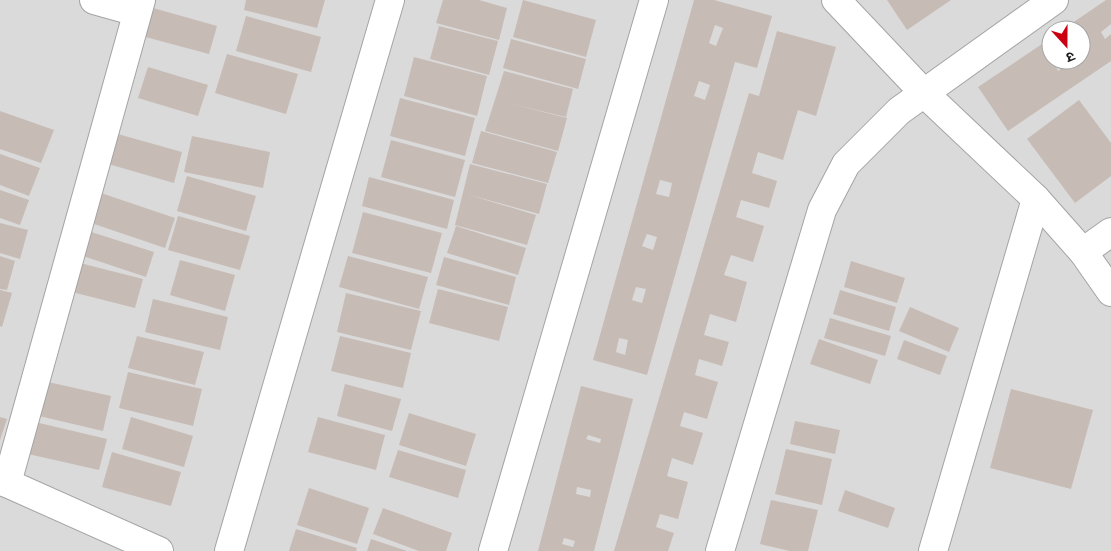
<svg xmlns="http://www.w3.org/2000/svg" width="1111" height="551" font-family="Mulish,'Noto Sans Devanagari',sans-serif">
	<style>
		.residential { fill: #dbdada; fill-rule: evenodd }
		.building { fill: #c7bbb5; fill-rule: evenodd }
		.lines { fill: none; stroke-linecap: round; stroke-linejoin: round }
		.minor-casing { stroke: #a4a4a4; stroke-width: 30 }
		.minor { stroke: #fff; stroke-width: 28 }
	</style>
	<rect width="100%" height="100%" fill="#efeae2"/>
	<!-- residential -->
	<path class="residential" d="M0 0H1111V551H0ZM1051 30H1081V60H1051Z"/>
	<!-- building -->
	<g class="building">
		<polygon points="246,0 325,0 317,28 244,10"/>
		<polygon points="443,0 479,0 507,8 499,40 436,23"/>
		<polygon points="523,0 596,20 586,57 513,37"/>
		<path d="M694 0H714L772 16 757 68 735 62 647 375 593 360ZM715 25 723 28 716 46 709 43ZM699 81 710 85 705 100 694 96ZM660 180 672 183 669 197 656 194ZM647 234 657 237 653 250 642 246ZM636 287 646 289 642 303 632 300ZM619 338 628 340 625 355 616 352Z"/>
		<polygon points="887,0 951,0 907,30"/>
		<polygon points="1106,0 1111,0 1111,24 1101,32 1105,39 1111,34 1111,61 1008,131 978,87 1051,38 1051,60 1063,60 1055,65 1058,71 1074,60 1081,60 1081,30 1062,30"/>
		<polygon points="146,6 217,26 209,54 138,35"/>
		<polygon points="246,16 321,37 311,72 236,51"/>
		<polygon points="439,26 498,41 489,75 430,59"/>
		<polygon points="777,31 836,47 816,116 798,110 783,160 758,152 752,173 777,181 769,208 741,200 736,217 764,226 753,262 731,255 724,275 747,282 736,322 710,314 704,335 729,342 722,366 699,359 695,375 718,382 707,419 684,412 680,426 703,433 693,465 672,458 667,476 688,482 678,519 660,514 656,527 674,533 668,551 614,551 749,93 759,96"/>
		<polygon points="511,39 586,59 578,89 503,68"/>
		<polygon points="227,54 298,74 286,114 215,93"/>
		<polygon points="414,57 487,76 477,116 404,96"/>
		<polygon points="148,67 208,85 198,116 138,98"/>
		<polygon points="504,71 573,89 566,117 508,103 567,118 558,151 485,131"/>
		<polygon points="400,98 475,118 465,156 390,136"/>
		<polygon points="1079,100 1111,143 1111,176 1075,203 1027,139"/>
		<polygon points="0,111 54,130 41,163 0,149"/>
		<polygon points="107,131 182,152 174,183 98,161"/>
		<polygon points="481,131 557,152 548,183 472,163"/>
		<polygon points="192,136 270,152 263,188 184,172"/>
		<polygon points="391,140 465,160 455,197 381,177"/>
		<polygon points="0,154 40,168 29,196 0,185"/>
		<polygon points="470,164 547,184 539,214 466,194 536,215 527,245 455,225"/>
		<polygon points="187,176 256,196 246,231 177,211"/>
		<polygon points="369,177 454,200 447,229 362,206"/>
		<polygon points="0,190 29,200 20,225 0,218"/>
		<polygon points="101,193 175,218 165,248 91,223"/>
		<polygon points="363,212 442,233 431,273 352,253"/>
		<polygon points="178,216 250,236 240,270 168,250"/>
		<polygon points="0,223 28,230 20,259 0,253"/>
		<polygon points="456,226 526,248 518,275 447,253"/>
		<polygon points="85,230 154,252 146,277 77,254"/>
		<polygon points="0,256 15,261 7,290 0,289"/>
		<polygon points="348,256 428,277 419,309 339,287"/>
		<polygon points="444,257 516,277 509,305 436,285"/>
		<polygon points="180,260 235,275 225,311 170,295"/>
		<polygon points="851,261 905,278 897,303 844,287"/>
		<polygon points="76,262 143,279 135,308 68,291"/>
		<polygon points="438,289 508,307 499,341 429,323"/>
		<polygon points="0,290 12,293 2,327 0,326"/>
		<polygon points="840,290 896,307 889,331 833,314"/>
		<polygon points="346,293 421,311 411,350 337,332"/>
		<polygon points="153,299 228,317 220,350 145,332"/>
		<polygon points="910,307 959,328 949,352 899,331"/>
		<polygon points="830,318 891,336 885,356 824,338"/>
		<polygon points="137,336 204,352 195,385 128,368"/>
		<polygon points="340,336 411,353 403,388 331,371"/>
		<polygon points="819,339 878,360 870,384 810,364"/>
		<polygon points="904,340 947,356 940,375 897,359"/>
		<polygon points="128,372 202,389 193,426 119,408"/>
		<polygon points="48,382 111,396 103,431 39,416"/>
		<polygon points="345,384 401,399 392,431 337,416"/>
		<path d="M581 386 633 399 594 551H538ZM588 435 601 439 600 443 586 439ZM577 487 591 490 590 497 576 494ZM564 538 575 541 573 547 562 544Z"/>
		<polygon points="1011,389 1093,410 1071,489 990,468"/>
		<polygon points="409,413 476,434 466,466 399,445"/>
		<polygon points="0,417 7,419 0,440"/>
		<polygon points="131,417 193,436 184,467 122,449"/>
		<polygon points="318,417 385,435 376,470 308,452"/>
		<polygon points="795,421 840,430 835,454 790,444"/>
		<polygon points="35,422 107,439 99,470 28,454"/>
		<polygon points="786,449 832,459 822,505 775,494"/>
		<polygon points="398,450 466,470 458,498 389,477"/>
		<polygon points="112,452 181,472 171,506 102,487"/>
		<polygon points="309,488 369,508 357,544 297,525"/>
		<polygon points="845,490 895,508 888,528 838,511"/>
		<polygon points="771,500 818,510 808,551 790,551 760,544"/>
		<polygon points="383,508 452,533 446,551 419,551 373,534"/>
		<polygon points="296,529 357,548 356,551 289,551"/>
		<polygon points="371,539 407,551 367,551"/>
	</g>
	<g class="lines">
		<!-- minor casing -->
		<g class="minor-casing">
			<g id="minor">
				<polyline points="94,0 137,12"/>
				<polyline points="836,0 924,93 1036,199 1083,252 1111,292"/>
				<polyline points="1083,252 1111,232"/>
				<polyline points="0,480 159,551"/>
				<polyline points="7,483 141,0"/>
				<polyline points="229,551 390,0"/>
				<polyline points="493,551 654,0"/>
				<polyline points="720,551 822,210 846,164 899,111 1054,0"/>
				<polyline points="933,551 1036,199"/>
			</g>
		</g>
		<!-- minor -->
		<use href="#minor" class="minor"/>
	</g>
	<!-- north arrow -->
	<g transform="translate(1066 45) rotate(159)"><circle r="24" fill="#ffffff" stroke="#a5a5a5"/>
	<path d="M0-4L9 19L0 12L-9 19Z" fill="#ca0012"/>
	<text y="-8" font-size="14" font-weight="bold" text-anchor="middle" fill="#1d1d1d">उ</text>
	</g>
</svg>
